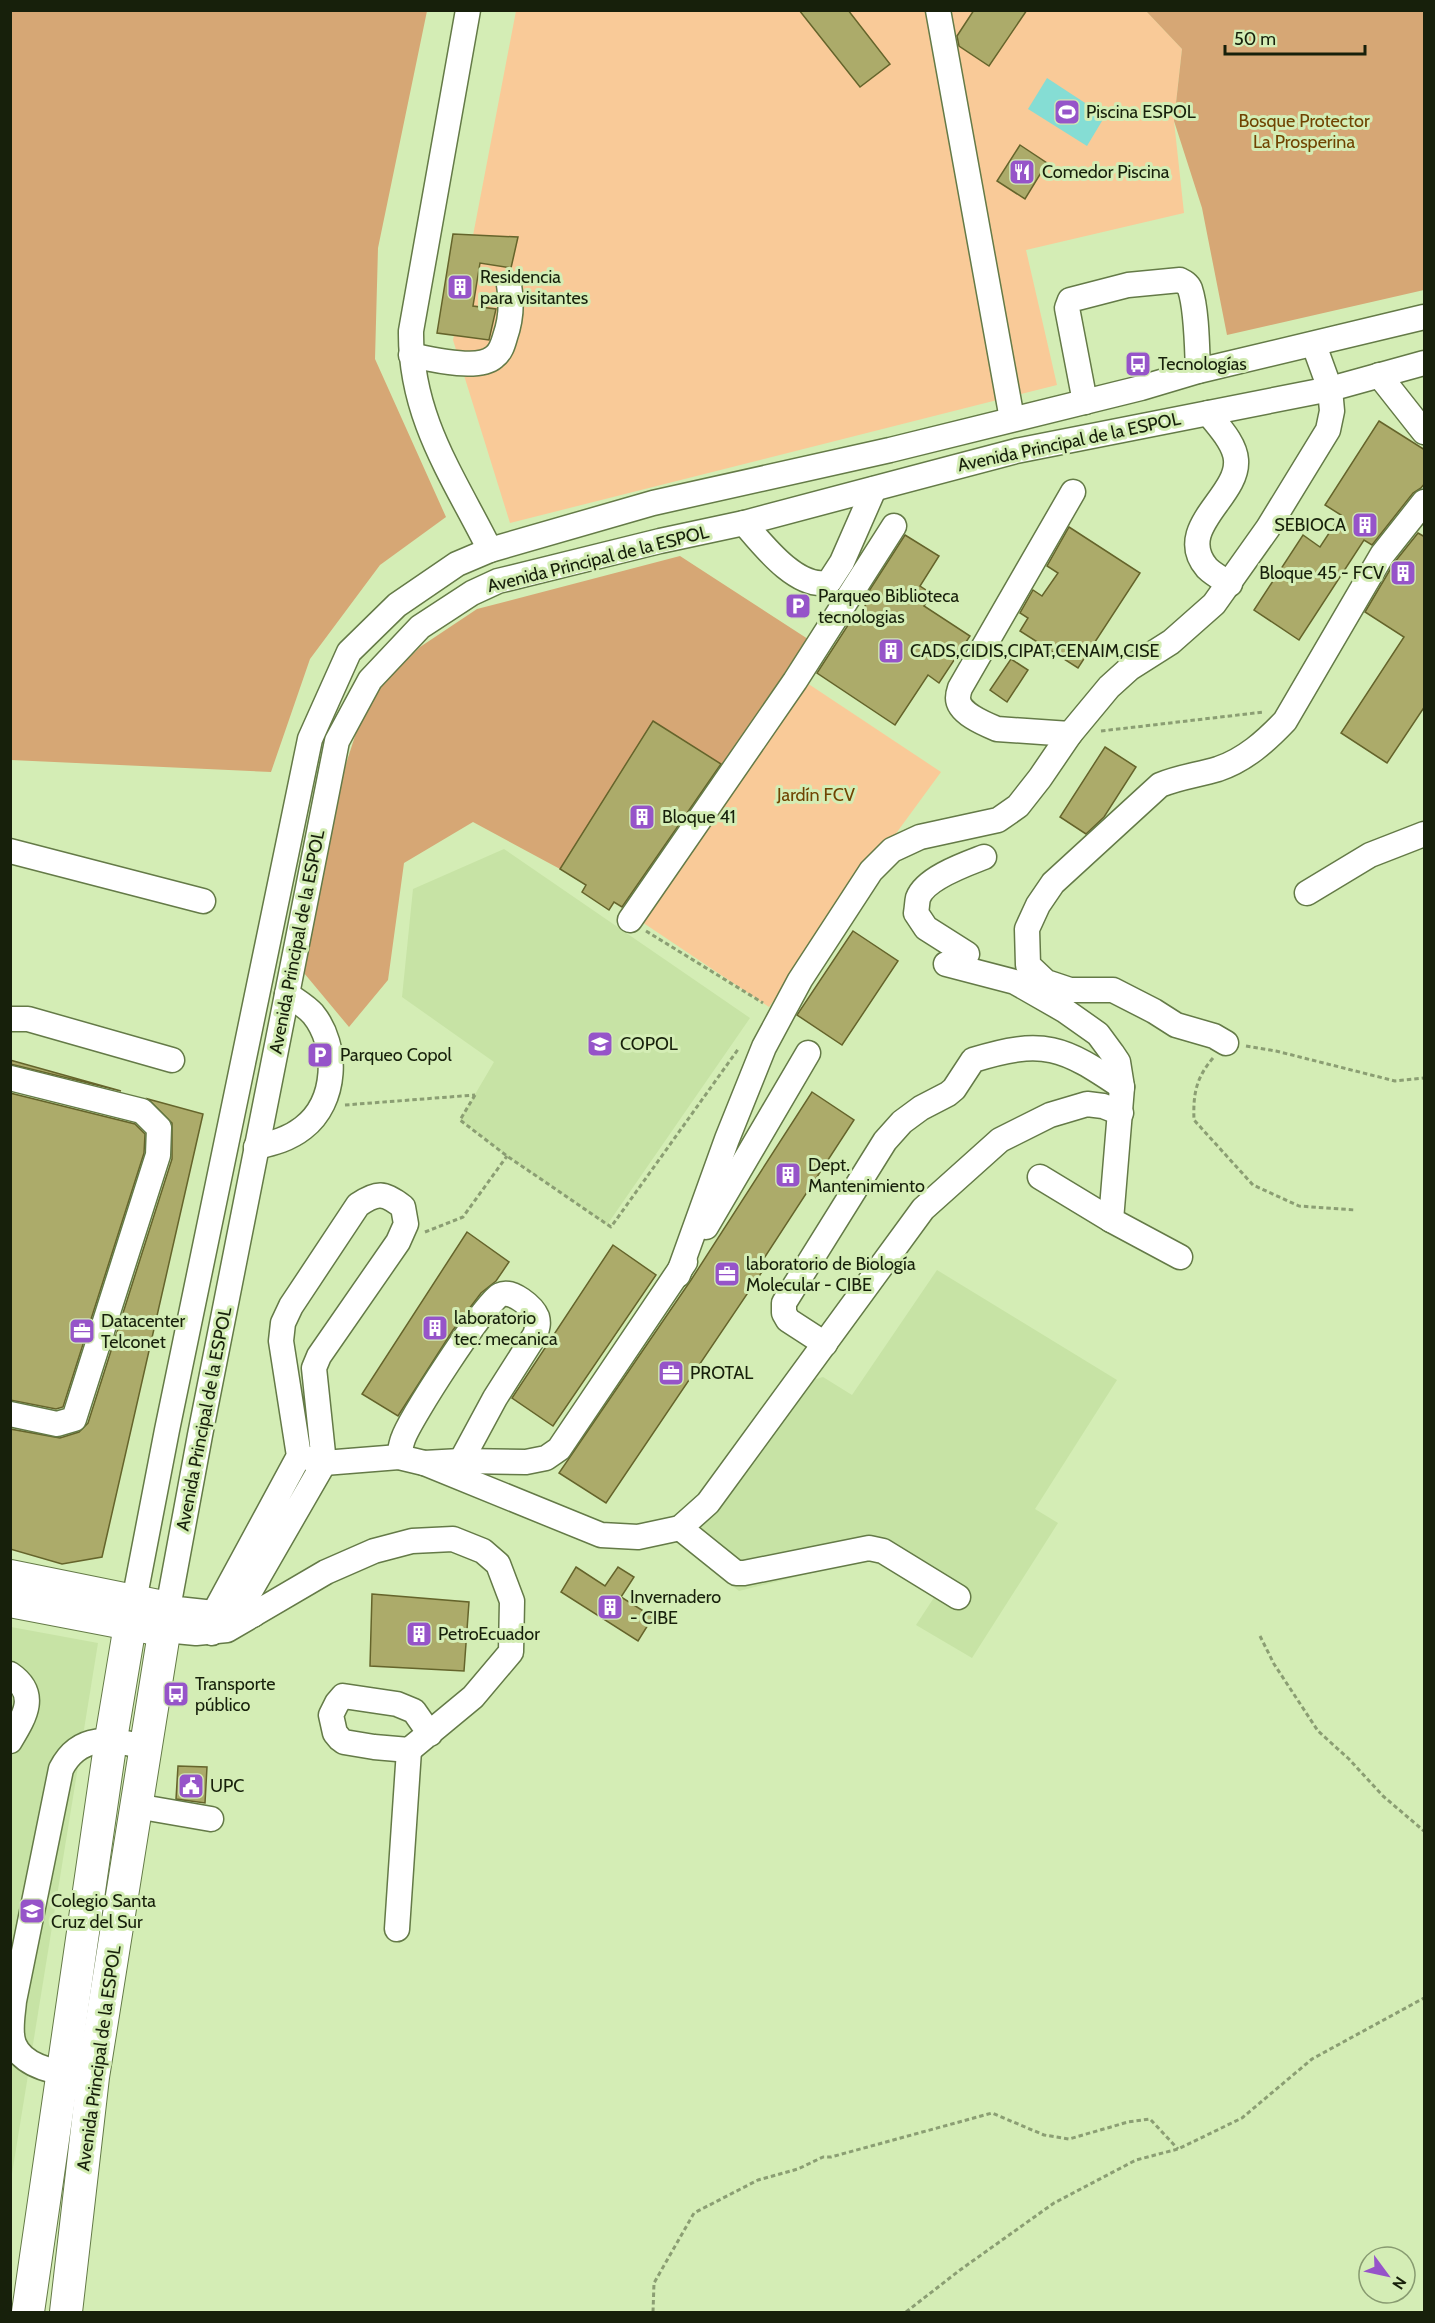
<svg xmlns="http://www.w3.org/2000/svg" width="1435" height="2323" font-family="Cabin,sans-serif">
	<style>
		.built { fill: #c7e3a5 }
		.green { fill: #f9ca98 }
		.forest { fill: #d6a775 }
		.water { fill: #85ddd4 }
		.building { fill: #acab6a; stroke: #65642b; stroke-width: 1.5 }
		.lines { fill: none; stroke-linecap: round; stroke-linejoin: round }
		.minor-casing { stroke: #647a47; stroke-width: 27 }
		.major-casing { stroke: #647a47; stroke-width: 34 }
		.path { stroke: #8b9e73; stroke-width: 3; stroke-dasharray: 4.5 3; stroke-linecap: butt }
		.minor { stroke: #fff; stroke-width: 24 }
		.major { stroke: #fff; stroke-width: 32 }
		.labels { text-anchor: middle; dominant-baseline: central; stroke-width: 6; stroke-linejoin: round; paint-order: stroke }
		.poi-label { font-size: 18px; fill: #17200b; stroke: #d4edb5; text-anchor: start }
		.park-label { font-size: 18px; fill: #704402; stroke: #d4edb5 }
		.street-label { font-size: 18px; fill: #17200b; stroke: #d4edb5 }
	</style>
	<rect width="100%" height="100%" fill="#d4edb5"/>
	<!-- built -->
	<g class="built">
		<polygon points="504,849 750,1018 607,1225 507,1156 460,1120 494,1062 402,997 413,889"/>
		<polygon points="937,1270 1117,1380 1035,1509 1058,1523 972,1658 916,1625 935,1596 873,1558 739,1591 673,1540 806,1382 823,1377 852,1395"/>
		<polygon points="11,1627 98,1643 11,2180"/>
	</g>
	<!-- green -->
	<g class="green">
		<polygon points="516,11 1146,11 1182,49 1174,121 1184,213 1026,250 1057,385 510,523 453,340"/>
		<polygon points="792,673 941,772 769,1007 633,916"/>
	</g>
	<!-- forest -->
	<g class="forest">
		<polygon points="11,10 427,11 378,248 375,359 446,517 380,565 310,659 271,772 11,760"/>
		<polygon points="1146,11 1424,11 1424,290 1227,335 1202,208 1174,121 1182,49"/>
		<polygon points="680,556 811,641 726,773 653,722 560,869 473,822 404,863 388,980 349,1027 304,973 344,770 367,699 420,647 477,609"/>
	</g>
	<!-- water -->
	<polygon class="water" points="1047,78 1105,116 1087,146 1028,109"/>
	<!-- building -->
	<g class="building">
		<polygon points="799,10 848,10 890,64 860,87"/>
		<polygon points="974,10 1027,10 989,66 959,46 957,36"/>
		<polygon points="1020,145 1047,163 1025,199 997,181"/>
		<polygon points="453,234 518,237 511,268 480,263 473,306 496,309 489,340 437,333"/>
		<polygon points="1379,421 1425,450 1425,483 1421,488 1413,493 1372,545 1364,540 1299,640 1254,610 1303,535 1320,547 1341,515 1325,505"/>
		<polygon points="1069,527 1140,573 1078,668 1020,631 1028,618 1020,613 1033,590 1042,596 1058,573 1047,566"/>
		<polygon points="1418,533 1425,537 1425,706 1387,763 1341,733 1404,637 1365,612 1394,563"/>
		<polygon points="905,535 939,556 920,586 932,594 924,606 970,636 939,683 928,675 895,725 817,673 850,622 853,624 873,594 869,591"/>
		<polygon points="1011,659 1028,670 1007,702 990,690"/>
		<polygon points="653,721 721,764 622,907 614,902 609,910 582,892 586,885 560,869"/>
		<polygon points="1105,747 1136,767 1104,817 1086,834 1060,817"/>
		<polygon points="853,931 898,961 842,1045 797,1015"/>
		<polygon points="10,1060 121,1091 10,1064"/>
		<polygon points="812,1092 854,1120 761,1263 766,1266 606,1503 559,1473 691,1280"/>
		<polygon points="10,1093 135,1124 145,1134 144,1153 63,1407 56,1409 10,1400"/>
		<polygon points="148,1099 203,1114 102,1557 62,1564 10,1549 10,1429 60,1438 79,1432 88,1423 172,1159 172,1123"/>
		<polygon points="467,1232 509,1262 496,1281 481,1293 453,1330 398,1416 362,1394"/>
		<polygon points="613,1245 656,1275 553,1426 512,1398"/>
		<polygon points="576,1567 605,1586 618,1567 634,1577 621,1597 653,1617 638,1641 561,1592"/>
		<polygon points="372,1594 469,1602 464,1671 370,1666"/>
		<polygon points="178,1766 207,1767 205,1803 176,1799"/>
	</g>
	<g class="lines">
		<!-- minor casing -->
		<g class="minor-casing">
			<g id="minor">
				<path d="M468 10 411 331C410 417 453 476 490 550"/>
				<polyline points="938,10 1012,419"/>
				<path d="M411 355C430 359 478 371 494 357 501 352 503 344 505 337 511 320 512 302 509 285"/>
				<polyline points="1379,375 1424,432"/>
				<path d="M1085 402 1067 308 1070 300 1128 285 1180 280C1184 282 1188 284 1190 289 1197 310 1197 349 1198 371"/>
				<path d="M1208 413C1218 426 1235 443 1236 460 1239 497 1173 528 1207 568 1213 574 1222 579 1230 584"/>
				<path d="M744 523C762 544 798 591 829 582L842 562 874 489"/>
				<path d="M1070 734 997 729C985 724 958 713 958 698 958 694 959 691 960 688L1073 492"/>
				<polyline points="10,851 203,901"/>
				<polyline points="1307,893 1370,855 1424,834"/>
				<polyline points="630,920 795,681 894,526"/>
				<path d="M967 954 926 928 916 913C917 908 917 902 918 898 925 878 966 864 984 857"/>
				<polyline points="946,964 1015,982 1064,1010 1098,1034 1112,1053 1118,1062 1122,1087 1111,1220 1180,1257"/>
				<polyline points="10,1019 28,1019 172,1060"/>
				<path d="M1226 1043 1214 1036 1176 1025 1154 1011 1113 990H1070L1046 982 1028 965 1027 929 1038 905 1053 883 1160 785C1179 777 1198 775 1218 769 1245 760 1266 741 1285 721L1382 555 1424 502"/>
				<polyline points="10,1078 142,1111 159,1128 158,1155 74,1419 57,1424 10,1414"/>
				<path d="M256 1147C274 1143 289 1139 303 1128 337 1102 339 1046 313 1014 306 1006 295 1000 287 994"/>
				<polyline points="1040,1177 1111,1220"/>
				<polyline points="706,1227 808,1053"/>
				<polyline points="678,1275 727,1139 764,1047 800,980 871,871 892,850 920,837 998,820 1018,806 1040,778 1070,734 1109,687 1130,668 1171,642 1214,604 1268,528 1328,430 1332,411 1330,389 1314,345"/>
				<path d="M825 1344 788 1320 784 1313V1303L885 1141 902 1122 921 1108 948 1094 954 1089 973 1060C1044 1038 1063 1047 1122 1087"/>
				<path d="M399 1457C400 1451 401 1444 403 1439 409 1420 486 1301 500 1295 512 1289 533 1307 537 1317 539 1324 537 1329 535 1335L495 1398 461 1461"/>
				<polyline points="311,1459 324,1463 399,1457 424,1463 461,1461 526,1462 546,1458 559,1449 685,1262"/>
				<polyline points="424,1463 601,1535 638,1537 680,1528 708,1503 923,1209 1000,1140 1050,1115 1087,1104 1103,1106 1121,1113"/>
				<polyline points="680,1528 736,1573 744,1573 869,1548 883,1551 958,1597"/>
				<polyline points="134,1601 167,1430 310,739 349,652 397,605 457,564 490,550 653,503 890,450 1141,388 1198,371 1424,317"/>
				<polyline points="253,1615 214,1613 168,1608 200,1435 337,741 370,680 420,627 472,593 498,581 660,541 744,523 1016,451 1330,389 1424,363"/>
				<polyline points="165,1630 196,1633 227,1630 326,1572 374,1551 412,1541 453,1539 483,1551 498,1564 512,1601 511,1652 473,1697 409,1750 374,1747 344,1742 340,1739 335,1733 331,1715 337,1703 343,1696 397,1704 414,1711 430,1734"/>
				<path d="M212 1633 214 1613 299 1456 281 1341 283 1323 291 1306 358 1205C377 1192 384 1192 403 1207L406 1224 398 1242 319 1356 314 1368 324 1463 230 1626"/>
				<path d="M10 1674C39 1694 25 1716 10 1741"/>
				<polyline points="136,1806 211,1819"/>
				<polyline points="397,1929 409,1750"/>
				<path d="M79 2075C58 2073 23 2067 14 2044 9 2032 13 2014 14 2001L61 1769C80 1732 112 1740 146 1747"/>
			</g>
		</g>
		<!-- major casing -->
		<g class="major-casing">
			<g id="major">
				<polyline points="10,1576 168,1608 93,2077 66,2312"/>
				<polyline points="10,1601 151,1628"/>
				<polyline points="28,2312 111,1739 134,1601"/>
			</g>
		</g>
		<!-- path -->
		<g class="path">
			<polyline points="1101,731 1264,712"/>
			<polyline points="646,931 763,1003"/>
			<polyline points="1246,1046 1276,1051 1395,1081 1424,1078"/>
			<path d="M1213 1058C1196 1078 1193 1094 1194 1120L1253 1185 1299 1206 1355 1210"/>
			<polyline points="475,1095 460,1120 507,1156 611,1227 739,1048"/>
			<polyline points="345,1105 475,1095"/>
			<polyline points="425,1232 463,1217 507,1156"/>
			<polyline points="1260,1636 1274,1664 1318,1731 1349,1759 1383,1796 1424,1831"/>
			<polyline points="653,2312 654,2283 694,2213 758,2180 798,2169 823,2157 831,2157 992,2113 1044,2135 1069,2139 1128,2122 1150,2119 1178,2149"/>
			<polyline points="906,2312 960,2270 1054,2203 1136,2160 1178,2149 1242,2118 1312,2059 1424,1998"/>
		</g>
		<!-- minor -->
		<use href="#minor" class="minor"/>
		<!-- major -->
		<use href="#major" class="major"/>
	</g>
	<!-- icons -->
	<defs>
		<g id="stadium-square" transform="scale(1.35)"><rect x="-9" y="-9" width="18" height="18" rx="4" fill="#9654c9" stroke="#d4edb5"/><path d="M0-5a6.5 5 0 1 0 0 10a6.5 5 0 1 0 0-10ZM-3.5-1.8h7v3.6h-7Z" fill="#fff"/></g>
		<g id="restaurant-square" transform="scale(1.35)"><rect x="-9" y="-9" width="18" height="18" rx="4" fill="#9654c9" stroke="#d4edb5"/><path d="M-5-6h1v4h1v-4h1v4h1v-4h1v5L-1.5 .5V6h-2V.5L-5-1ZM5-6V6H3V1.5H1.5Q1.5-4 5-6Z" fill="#fff"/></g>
		<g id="building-square" transform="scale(1.35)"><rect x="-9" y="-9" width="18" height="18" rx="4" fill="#9654c9" stroke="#d4edb5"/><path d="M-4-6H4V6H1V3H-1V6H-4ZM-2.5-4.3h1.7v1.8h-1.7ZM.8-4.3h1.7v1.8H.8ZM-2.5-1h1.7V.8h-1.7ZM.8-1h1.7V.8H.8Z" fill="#fff"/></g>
		<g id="bus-square" transform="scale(1.35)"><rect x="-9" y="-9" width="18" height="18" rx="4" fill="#9654c9" stroke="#d4edb5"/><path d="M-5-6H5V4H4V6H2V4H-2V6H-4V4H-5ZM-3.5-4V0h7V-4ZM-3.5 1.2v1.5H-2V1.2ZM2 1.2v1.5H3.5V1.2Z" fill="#fff"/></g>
		<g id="parking-square" transform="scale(1.35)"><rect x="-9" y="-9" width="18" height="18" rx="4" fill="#9654c9" stroke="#d4edb5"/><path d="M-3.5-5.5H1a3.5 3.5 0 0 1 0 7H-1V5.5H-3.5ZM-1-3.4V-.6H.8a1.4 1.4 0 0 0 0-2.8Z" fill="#fff"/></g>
		<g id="school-square" transform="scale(1.35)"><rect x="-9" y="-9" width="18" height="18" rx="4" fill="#9654c9" stroke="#d4edb5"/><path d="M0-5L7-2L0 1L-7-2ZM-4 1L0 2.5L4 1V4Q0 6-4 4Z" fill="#fff"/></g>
		<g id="office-square" transform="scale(1.35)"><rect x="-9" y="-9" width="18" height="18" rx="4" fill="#9654c9" stroke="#d4edb5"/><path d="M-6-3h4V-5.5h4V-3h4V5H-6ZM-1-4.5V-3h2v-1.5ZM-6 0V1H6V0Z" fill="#fff"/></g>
		<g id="civic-square" transform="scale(1.35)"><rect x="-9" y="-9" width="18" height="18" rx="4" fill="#9654c9" stroke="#d4edb5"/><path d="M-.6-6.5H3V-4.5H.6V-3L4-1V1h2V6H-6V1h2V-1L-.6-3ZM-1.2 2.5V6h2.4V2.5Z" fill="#fff"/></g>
		<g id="university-square" transform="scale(1.35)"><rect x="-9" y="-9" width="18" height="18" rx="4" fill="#9654c9" stroke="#d4edb5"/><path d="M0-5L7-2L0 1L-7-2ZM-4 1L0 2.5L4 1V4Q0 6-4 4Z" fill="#fff"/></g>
	</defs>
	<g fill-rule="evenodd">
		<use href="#stadium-square" x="1067" y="112"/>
		<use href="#restaurant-square" x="1022" y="172"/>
		<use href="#building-square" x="460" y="287"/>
		<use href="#bus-square" x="1138" y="364"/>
		<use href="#building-square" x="1365" y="525"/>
		<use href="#building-square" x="1403" y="573"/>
		<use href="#parking-square" x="798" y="606"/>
		<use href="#building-square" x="891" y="651"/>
		<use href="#building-square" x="642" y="817"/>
		<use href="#school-square" x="600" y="1044"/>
		<use href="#parking-square" x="320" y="1055"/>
		<use href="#building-square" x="788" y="1175"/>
		<use href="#office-square" x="727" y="1274"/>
		<use href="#building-square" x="435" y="1328"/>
		<use href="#office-square" x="82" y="1331"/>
		<use href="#office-square" x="671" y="1373"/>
		<use href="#building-square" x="610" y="1607"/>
		<use href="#building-square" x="419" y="1634"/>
		<use href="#bus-square" x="176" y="1694"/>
		<use href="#civic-square" x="191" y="1786"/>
		<use href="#university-square" x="32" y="1911"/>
	</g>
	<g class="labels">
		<!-- poi labels -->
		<g class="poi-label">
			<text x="1086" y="112">Piscina ESPOL</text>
			<text x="1042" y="172">Comedor Piscina</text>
			<text x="480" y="277">Residencia<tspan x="480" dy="21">para visitantes</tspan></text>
			<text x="1158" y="364">Tecnologías</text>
			<text x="1346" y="525" text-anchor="end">SEBIOCA</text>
			<text x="1384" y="573" text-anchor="end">Bloque 45 - FCV</text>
			<text x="818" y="596">Parqueo Biblioteca<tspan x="818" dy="21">tecnologias</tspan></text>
			<text x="910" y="651">CADS,CIDIS,CIPAT,CENAIM,CISE</text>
			<text x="662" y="817">Bloque 41</text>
			<text x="620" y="1044">COPOL</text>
			<text x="340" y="1055">Parqueo Copol</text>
			<text x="808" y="1165">Dept.<tspan x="808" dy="21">Mantenimiento</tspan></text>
			<text x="746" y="1264">laboratorio de Biología<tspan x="746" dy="21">Molecular - CIBE</tspan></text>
			<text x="454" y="1318">laboratorio<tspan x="454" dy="21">tec. mecanica</tspan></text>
			<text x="101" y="1321">Datacenter<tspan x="101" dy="21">Telconet</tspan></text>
			<text x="690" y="1373">PROTAL</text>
			<text x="630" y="1597">Invernadero<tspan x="630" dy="21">- CIBE</tspan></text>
			<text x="438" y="1634">PetroEcuador</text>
			<text x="195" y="1684">Transporte<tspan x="195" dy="21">público</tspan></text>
			<text x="210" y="1786">UPC</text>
			<text x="51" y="1901">Colegio Santa<tspan x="51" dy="21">Cruz del Sur</tspan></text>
		</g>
		<!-- park labels -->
		<g class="park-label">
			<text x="1304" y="121">Bosque Protector<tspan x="1304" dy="21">La Prosperina</tspan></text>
			<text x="816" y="795">Jardín FCV</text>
		</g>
		<!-- street labels -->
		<g class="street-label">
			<text transform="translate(1069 442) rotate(-12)">Avenida Principal de la ESPOL</text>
			<text transform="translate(598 559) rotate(-14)">Avenida Principal de la ESPOL</text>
			<text transform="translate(297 942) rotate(-79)">Avenida Principal de la ESPOL</text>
			<text transform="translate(204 1419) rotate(-79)">Avenida Principal de la ESPOL</text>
			<text transform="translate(99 2058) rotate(-82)">Avenida Principal de la ESPOL</text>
		</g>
	</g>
	<!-- border -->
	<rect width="1435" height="2323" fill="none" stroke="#17200b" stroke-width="24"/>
	<!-- north arrow -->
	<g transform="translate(1387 2275) rotate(123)"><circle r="28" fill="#d4edb5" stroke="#889b71" stroke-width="1.5"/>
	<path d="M0-4.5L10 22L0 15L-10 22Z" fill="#9654c9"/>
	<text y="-9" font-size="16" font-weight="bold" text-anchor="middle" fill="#17200b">N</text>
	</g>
	<!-- scale -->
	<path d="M1225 45v9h140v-9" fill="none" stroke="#17200b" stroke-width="3"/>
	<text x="1234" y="45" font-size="18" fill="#17200b" stroke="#d4edb5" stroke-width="4.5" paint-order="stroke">50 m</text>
</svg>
